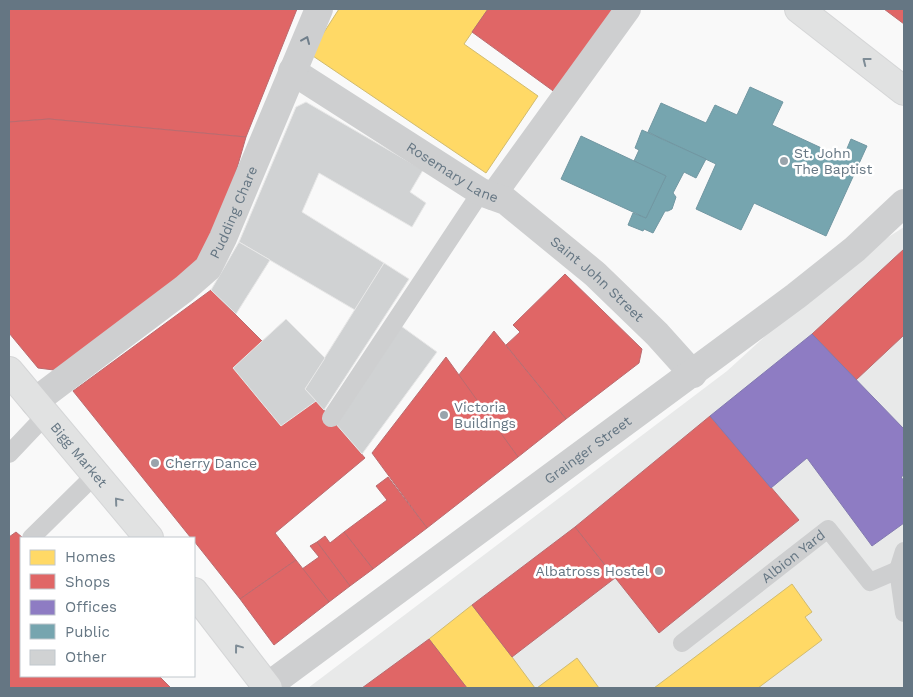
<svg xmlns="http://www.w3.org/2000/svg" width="913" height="697" font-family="'Work Sans',sans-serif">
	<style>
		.built { fill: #e8e9e9 }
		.homes { fill: #ffd966; stroke: #d1bb6f }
		.shops { fill: #e06666; stroke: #bb6b6f }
		.offices { fill: #8e7cc3; stroke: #827ab0 }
		.public { fill: #76a5af; stroke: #7197a2 }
		.building { fill: #d0d2d3; stroke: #e8e8e8 }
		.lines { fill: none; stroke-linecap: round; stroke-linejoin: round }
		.secondary-casing { stroke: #d5d6d7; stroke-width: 30 }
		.primary-casing { stroke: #d5d6d7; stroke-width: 30 }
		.service { stroke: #cecfd0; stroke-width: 18 }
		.pedestrian { stroke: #cecfd0; stroke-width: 26 }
		.minor { stroke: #cecfd0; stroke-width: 28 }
		.tertiary { stroke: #cecfd0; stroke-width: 28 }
		.secondary { stroke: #e1e2e2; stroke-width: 28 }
		.primary { stroke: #e1e2e2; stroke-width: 28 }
		.oneway { stroke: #707f8b }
		.oneway2 { stroke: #7e8c96 }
		.poi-dot { fill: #99a4ac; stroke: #fff; stroke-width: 2 }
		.labels { text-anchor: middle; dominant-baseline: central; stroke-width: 5; stroke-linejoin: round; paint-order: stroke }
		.poi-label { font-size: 14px; fill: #657683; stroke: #fff; text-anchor: start }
		.street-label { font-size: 14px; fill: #657683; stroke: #fff }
	</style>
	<rect width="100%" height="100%" fill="#f9f9f9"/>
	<!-- built -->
	<polygon class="built" points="904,227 904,688 308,688 727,371 840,268"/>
	<!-- homes -->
	<g class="homes">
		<polygon points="339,9 488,9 464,44 538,96 486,173 310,54"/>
		<polygon points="792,584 812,612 805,617 822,640 758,688 654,688"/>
		<polygon points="472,605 512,657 535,688 467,688 429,639"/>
		<polygon points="577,658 599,688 537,688"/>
	</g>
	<!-- shops -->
	<g class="shops">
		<polygon points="9,9 297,9 246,137 49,119 9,122"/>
		<polygon points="488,9 614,9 556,93 472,32"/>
		<polygon points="884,9 904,9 904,24"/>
		<polygon points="49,119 246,137 226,206 194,273 54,370 38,368 9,333 9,122"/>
		<polygon points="904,249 904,335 856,380 812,334"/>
		<polygon points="565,274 642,349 639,363 566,419 506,345 520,332 513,325"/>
		<polygon points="211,290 263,342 233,368 281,426 316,401 365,458 275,533 296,560 240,599 194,541 194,538 191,538 73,391"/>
		<polygon points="494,331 566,419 518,457 458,376"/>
		<polygon points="446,357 518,457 427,528 372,453"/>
		<polygon points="710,416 799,520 659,633 575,527"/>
		<polygon points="388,477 427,528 373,569 344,532 387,500 376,486"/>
		<polygon points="575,527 615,578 512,657 472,605"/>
		<polygon points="16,532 23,538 21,538 21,676 159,676 171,688 9,688 9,537"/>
		<polygon points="344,532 373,569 350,586 317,542 325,536 330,543"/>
		<polygon points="317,542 350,586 329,602 302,569 319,557 310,546"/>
		<polygon points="296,560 329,602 274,645 240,599"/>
		<polygon points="429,639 467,688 362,688"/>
	</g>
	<!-- offices -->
	<polygon class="offices" points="812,334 904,429 904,475 901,477 904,481 904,523 872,546 807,458 771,488 710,416"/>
	<!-- public -->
	<g class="public">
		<polygon points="750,87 783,102 772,125 843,158 851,139 867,146 826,236 754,203 741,230 696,209 716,164 648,132 661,103 706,123 715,105 737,115"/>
		<polygon points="642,130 706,159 696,178 684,172 673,193 676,197 672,209 668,211 665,211 653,233 644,229 643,231 628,225 633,213 646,218 666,176 634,161 639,150 635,148"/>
		<polygon points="581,136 666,176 646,218 561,179"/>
	</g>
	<!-- building -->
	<g class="building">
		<polygon points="306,102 423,170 410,192 426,203 412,227 319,173 302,212 384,263 355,310 239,242 296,107"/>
		<polygon points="239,242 270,260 236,314 211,290"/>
		<polygon points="384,263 409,279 324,410 305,389"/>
		<polygon points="286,319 325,358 305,389 316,401 281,426 233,368"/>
		<polygon points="401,326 437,352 362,454 335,423"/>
	</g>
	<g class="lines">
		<!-- secondary casing -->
		<g class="secondary-casing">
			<g id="secondary">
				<path id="s5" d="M9 371 149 538"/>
				<polyline points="194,592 268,688"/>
			</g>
		</g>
		<!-- primary casing -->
		<g class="primary-casing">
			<polyline id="primary" points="799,9 904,91"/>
		</g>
		<!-- service -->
		<g class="service">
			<polyline points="331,418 481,192"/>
			<polyline points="9,454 45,416"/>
			<polyline points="31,538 96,474"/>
			<polyline points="904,551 898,570 904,613"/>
			<path id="s1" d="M682 643 828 529 870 582 898 570"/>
		</g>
		<!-- pedestrian -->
		<polyline class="pedestrian" points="492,197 628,9"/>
		<!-- minor -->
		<g class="minor">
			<path id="s2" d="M292 71 481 192 506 201 595 274 657 334 693 374"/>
			<path id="s3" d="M34 402 184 289 208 268 223 238 319 9"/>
		</g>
		<!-- tertiary -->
		<path class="tertiary" id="s4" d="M265 688 796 296 855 249 904 203"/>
		<!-- secondary -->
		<use href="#secondary" class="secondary"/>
		<!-- primary -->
		<use href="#primary" class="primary"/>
	</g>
	<!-- one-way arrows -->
	<defs><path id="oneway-chevron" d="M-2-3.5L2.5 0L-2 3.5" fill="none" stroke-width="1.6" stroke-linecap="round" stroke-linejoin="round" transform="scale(1.25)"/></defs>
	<use class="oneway" href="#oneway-chevron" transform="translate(306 40) rotate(-67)"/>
	<g class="oneway2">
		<use href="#oneway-chevron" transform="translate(866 61) rotate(-142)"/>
		<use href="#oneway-chevron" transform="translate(118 501) rotate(-130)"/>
		<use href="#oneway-chevron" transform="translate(238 648) rotate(-127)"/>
	</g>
	<!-- markers -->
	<g class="poi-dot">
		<circle cx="784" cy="161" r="5"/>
		<circle cx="444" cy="415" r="5"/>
		<circle cx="155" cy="463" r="5"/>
		<circle cx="659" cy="571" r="5"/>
	</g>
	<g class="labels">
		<!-- poi labels -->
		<g class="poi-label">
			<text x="794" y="153">St. John<tspan x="794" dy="16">The Baptist</tspan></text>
			<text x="454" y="407">Victoria<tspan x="454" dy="16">Buildings</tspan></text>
			<text x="165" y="463">Cherry Dance</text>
			<text x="649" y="571" text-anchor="end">Albatross Hostel</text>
		</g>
		<!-- street labels -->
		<g class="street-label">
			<text stroke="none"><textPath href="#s2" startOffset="190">Rosemary Lane</textPath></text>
			<text stroke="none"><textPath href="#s3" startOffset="281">Pudding Chare</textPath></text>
			<text stroke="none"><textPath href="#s2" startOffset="371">Saint John Street</textPath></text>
			<text stroke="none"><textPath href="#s4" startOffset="401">Grainger Street</textPath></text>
			<text stroke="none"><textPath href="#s5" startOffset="109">Bigg Market</textPath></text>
			<text stroke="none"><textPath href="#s1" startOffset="141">Albion Yard</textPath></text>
		</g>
	</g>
	<!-- border -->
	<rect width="913" height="697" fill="none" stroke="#657683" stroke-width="20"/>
	<!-- legend -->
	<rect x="20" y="537" width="175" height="140" fill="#ffffff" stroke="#c1c8cd"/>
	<rect x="30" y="550" width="25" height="15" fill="#ffd966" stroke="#c1c8cd"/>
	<text x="65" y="562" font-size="15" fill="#657683">Homes</text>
	<rect x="30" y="574" width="25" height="15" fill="#e06666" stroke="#c1c8cd"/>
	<text x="65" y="587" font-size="15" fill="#657683">Shops</text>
	<rect x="30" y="600" width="25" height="15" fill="#8e7cc3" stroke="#c1c8cd"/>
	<text x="65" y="612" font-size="15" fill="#657683">Offices</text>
	<rect x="30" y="624" width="25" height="15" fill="#76a5af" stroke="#c1c8cd"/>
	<text x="65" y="637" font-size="15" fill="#657683">Public</text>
	<rect x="30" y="650" width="25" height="15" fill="#d0d2d3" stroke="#c1c8cd"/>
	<text x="65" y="662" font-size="15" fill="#657683">Other</text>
</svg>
